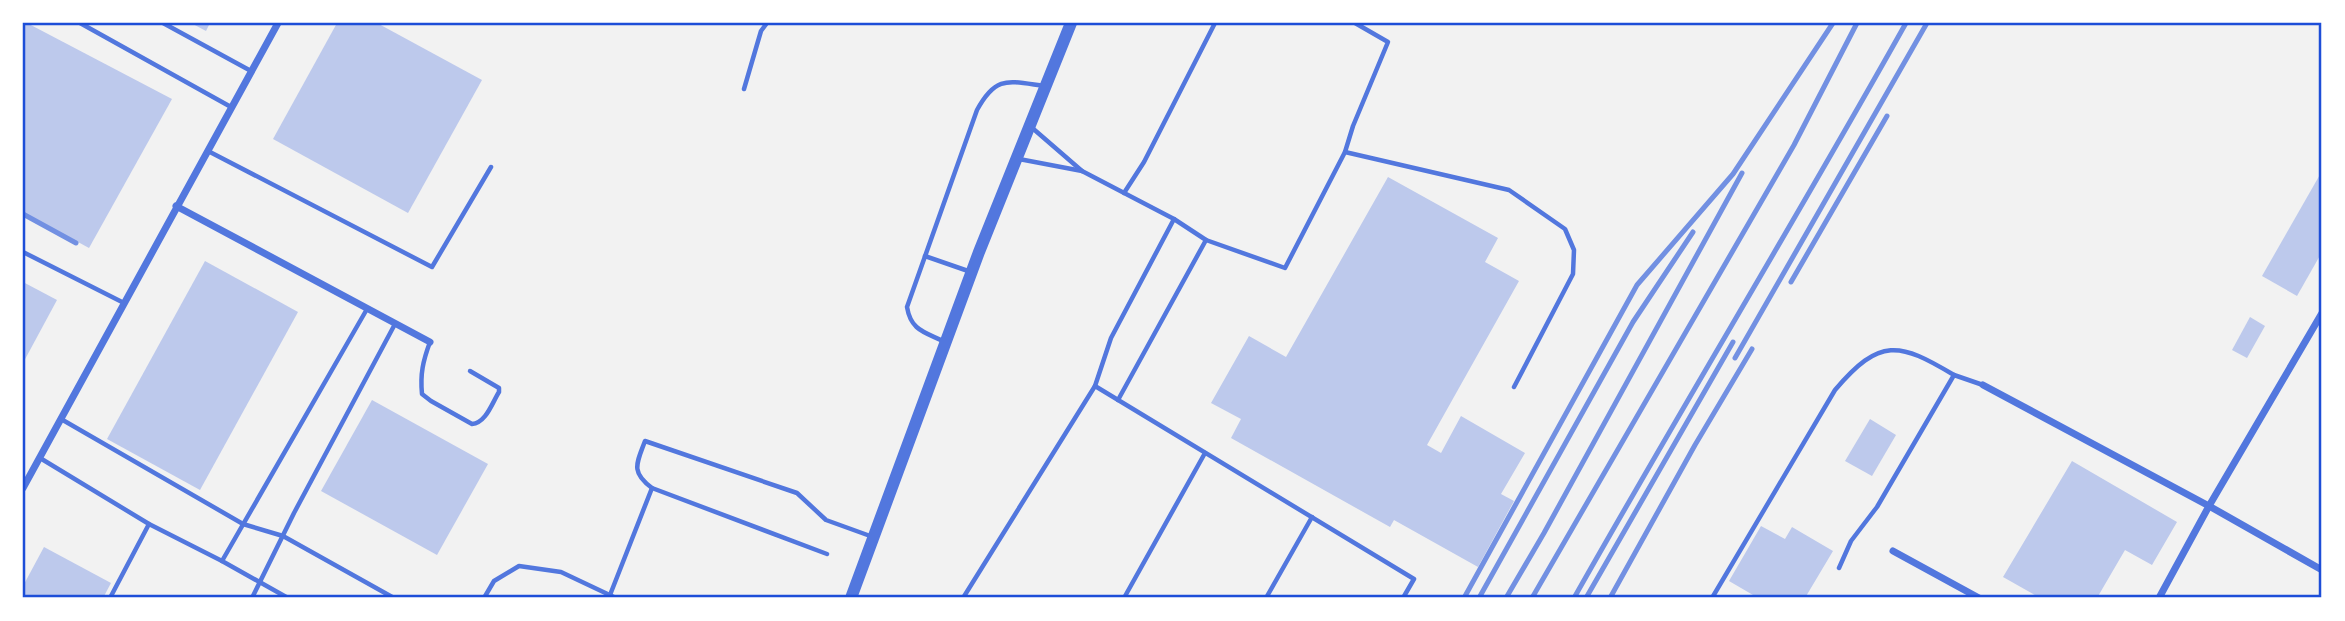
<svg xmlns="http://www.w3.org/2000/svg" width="2345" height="621" font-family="'Alegreya Sans',sans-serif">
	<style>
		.building { fill: #bdc9ec }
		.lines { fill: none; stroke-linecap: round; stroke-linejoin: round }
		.service { stroke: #5277de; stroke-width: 4.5 }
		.minor { stroke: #5277de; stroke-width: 7 }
		.tertiary { stroke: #5277de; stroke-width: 12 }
		.rail { stroke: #7290e2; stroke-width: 5 }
		.neatline { fill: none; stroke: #1d4ed8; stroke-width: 2.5 }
	</style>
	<rect width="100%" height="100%" fill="#f2f2f2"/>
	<!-- building -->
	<g class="building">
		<polygon points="23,23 27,23 172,99 89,248 23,212"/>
		<polygon points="191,23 210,23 206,31"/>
		<polygon points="337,23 377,23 482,80 408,213 273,139"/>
		<polygon points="2322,171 2322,252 2297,296 2262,276"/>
		<polygon points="1388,177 1498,238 1485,262 1519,281 1427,445 1441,453 1461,416 1525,453 1501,494 1514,501 1478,567 1394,520 1390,527 1231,438 1241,419 1211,403 1249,336 1286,357"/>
		<polygon points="205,261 298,312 200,490 107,439"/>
		<polygon points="23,282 57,300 23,363"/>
		<polygon points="2250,317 2265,326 2247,358 2232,350"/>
		<polygon points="372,400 488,464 437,555 321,491"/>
		<polygon points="1870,419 1896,435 1872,476 1845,461"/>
		<polygon points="2072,461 2177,522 2152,565 2125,550 2097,598 2040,598 2003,577"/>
		<polygon points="1761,526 1785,539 1792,527 1833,551 1805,598 1751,598 1753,595 1729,581"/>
		<polygon points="44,547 111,583 103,598 23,598 23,586"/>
	</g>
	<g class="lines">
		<!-- service -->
		<g class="service">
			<polyline points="80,23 231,107"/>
			<polyline points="163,23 251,71"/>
			<polyline points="744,89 761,31 767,23"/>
			<polyline points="1030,126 1082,171"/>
			<polyline points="208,151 432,267 491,167"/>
			<polyline points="1345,152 1353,126 1388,42 1355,23"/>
			<polyline points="1019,159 1082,171 1174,219 1206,240 1285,268 1345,152 1509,190 1565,229 1574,250 1573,274 1514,387"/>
			<polyline points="1124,193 1144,162 1215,23"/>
			<polyline points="23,252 124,303"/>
			<polyline points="925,256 971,272"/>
			<path d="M430 342C423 361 420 374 422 394L431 401 472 424C486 423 492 403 499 392V388L470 371"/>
			<path d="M945 342C925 332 911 331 907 307L977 110C996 75 1008 81 1044 86"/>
			<polyline points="1954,375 1983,385"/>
			<polyline points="1095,386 1111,338 1174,219"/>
			<polyline points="1118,400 1206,240"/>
			<polyline points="61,419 243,524 283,536 394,598"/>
			<polyline points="40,458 149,524 222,561 288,598"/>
			<path d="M827 554 652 488C630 472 637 463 645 441L797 493 826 520 873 537"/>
			<polyline points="222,561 367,309"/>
			<polyline points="610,595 652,488"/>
			<polyline points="110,598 149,524"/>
			<polyline points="252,598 294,513 395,324"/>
			<polyline points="484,598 494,581 519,566 561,572 616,598"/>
			<polyline points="963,598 1095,386 1414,579 1403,598"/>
			<polyline points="1124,598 1205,453"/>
			<polyline points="1266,598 1312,517"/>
			<path d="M1712 598 1835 390C1880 337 1899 342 1954 375L1877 507 1851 541 1839 568"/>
		</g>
		<!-- minor -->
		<g class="minor">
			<polyline points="176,206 430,342"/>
			<polyline points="1983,385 2209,506 2322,570"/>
			<polyline points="23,488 278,23"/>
			<polyline points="1893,551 1979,598"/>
			<polyline points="2159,598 2209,506 2322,313"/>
		</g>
		<!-- tertiary -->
		<polyline class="tertiary" points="851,598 979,252 1071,23"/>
		<!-- rail -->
		<g class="rail">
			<polyline points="23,214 76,243"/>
			<polyline points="1791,282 1887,116"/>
			<polyline points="1735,358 1927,23"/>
			<polyline points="1464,598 1637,285 1733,174 1833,23"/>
			<polyline points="1479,598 1633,322 1693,232"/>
			<polyline points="1506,598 1544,533 1742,173"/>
			<polyline points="1532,598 1794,145 1857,23"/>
			<path d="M1574 598C1683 405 1798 216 1906 23"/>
			<polyline points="1586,598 1733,342"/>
			<polyline points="1610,598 1695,445 1752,349"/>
		</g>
	</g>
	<!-- border -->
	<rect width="2345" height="621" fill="none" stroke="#ffffff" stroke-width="49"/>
	<rect x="24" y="24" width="2296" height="572" class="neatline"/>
</svg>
